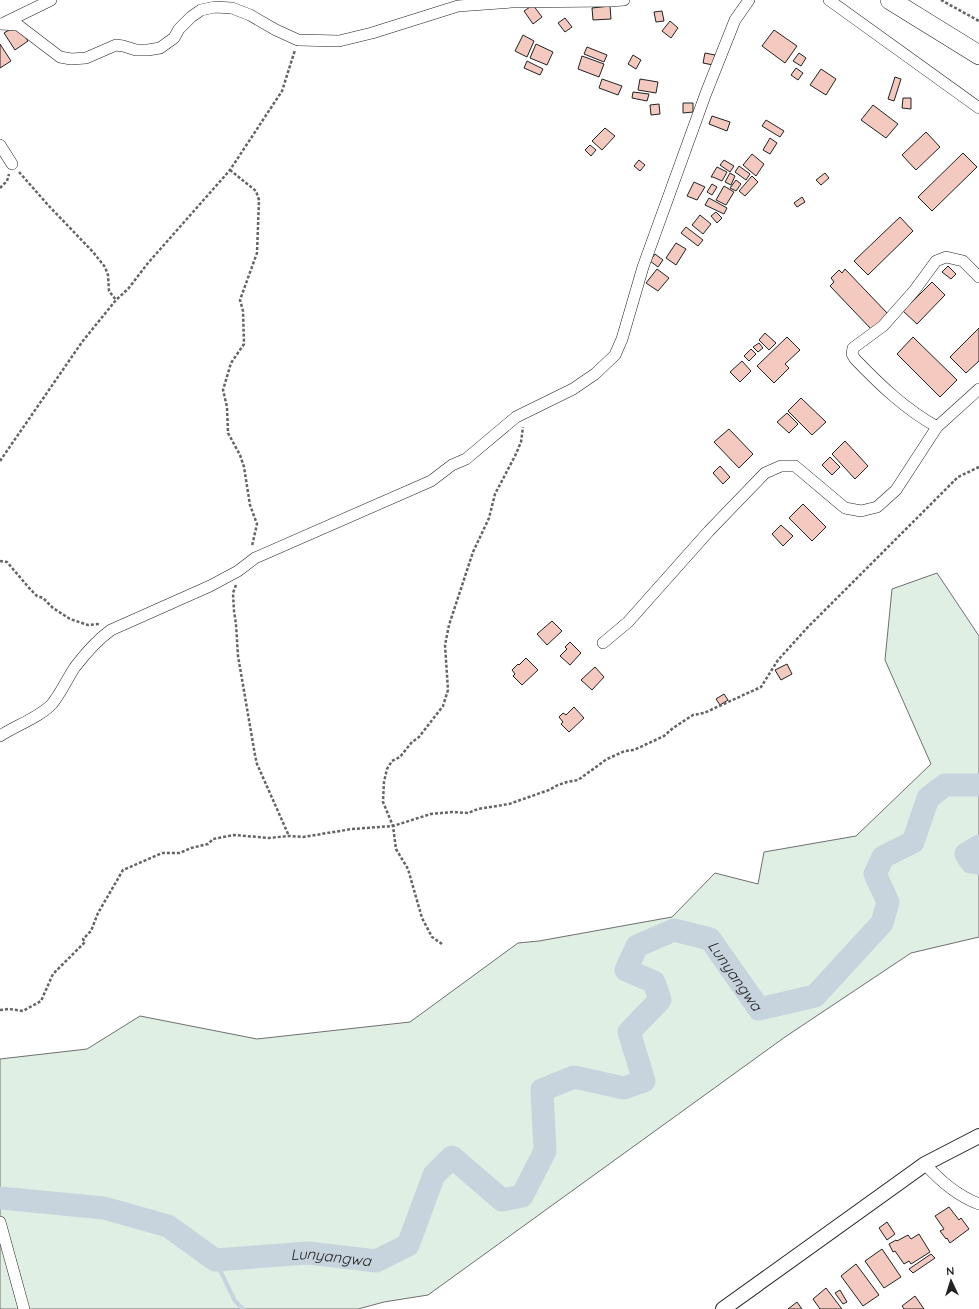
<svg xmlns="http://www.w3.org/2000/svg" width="979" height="1309" font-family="Quicksand,sans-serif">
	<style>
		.green { fill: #e0efe3; stroke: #6f6f6f }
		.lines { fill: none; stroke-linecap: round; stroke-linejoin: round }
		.stream { stroke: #c7d3dd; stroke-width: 4 }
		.river { stroke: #c7d3dd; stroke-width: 23 }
		.building { fill: #f3c9c0; stroke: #222 }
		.minor-casing { stroke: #222; stroke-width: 12 }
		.tertiary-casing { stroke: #222; stroke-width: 16 }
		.trunk-casing { stroke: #222; stroke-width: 20 }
		.path { stroke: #646464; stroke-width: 2.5; stroke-dasharray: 3 2; stroke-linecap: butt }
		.minor { stroke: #fff; stroke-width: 11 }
		.tertiary { stroke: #fff; stroke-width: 14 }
		.trunk { stroke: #fff; stroke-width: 19 }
		.labels { text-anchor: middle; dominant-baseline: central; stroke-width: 3; stroke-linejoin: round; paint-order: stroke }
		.water-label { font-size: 15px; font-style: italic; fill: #222; stroke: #fff }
	</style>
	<rect width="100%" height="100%" fill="#fff"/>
	<!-- green -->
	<polygon class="green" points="937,573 979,636 979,937 911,953 785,1037 428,1295 384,1302 358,1309 0,1309 0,1059 87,1049 140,1016 257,1039 410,1022 518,943 539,941 672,917 715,873 758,884 764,852 856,836 931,764 885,660 892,589"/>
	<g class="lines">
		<!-- stream -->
		<polyline class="stream" points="215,1260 235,1301 243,1309"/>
		<!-- river -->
		<g class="river">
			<polyline points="979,846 966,854 971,862 979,863"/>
			<path id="s1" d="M0 1198 104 1208 168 1226 215 1260 308 1253 376 1261 408 1245 434 1175 452 1157 502 1200 522 1196 545 1151 542 1090 574 1077 624 1088 644 1081 629 1032 660 1000 654 982 626 970 637 946 674 930 710 939 759 1009 815 996 882 923 888 902 875 874 883 857 913 842 928 798 945 785H979"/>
		</g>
	</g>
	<!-- building -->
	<g class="building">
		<polygon points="533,5 542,17 533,24 524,11"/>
		<polygon points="610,6 611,19 593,20 592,8"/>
		<polygon points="662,11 664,21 656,22 654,12"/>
		<polygon points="565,18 572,27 565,32 558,23"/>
		<polygon points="670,21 678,28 671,38 662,31"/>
		<polygon points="17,25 28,41 15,50 4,33"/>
		<polygon points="774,30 797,46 785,63 762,46"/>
		<polygon points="523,35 534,41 527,57 515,51"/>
		<polygon points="0,44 11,61 0,68"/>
		<polygon points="536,44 553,52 547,65 530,58"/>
		<polygon points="587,47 607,55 604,62 584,54"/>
		<polygon points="705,53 715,55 713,65 703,63"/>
		<polygon points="799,53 806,58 801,66 793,61"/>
		<polygon points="633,55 641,60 636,69 628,64"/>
		<polygon points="582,56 604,64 599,77 578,69"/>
		<polygon points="527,61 543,69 540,75 524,68"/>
		<polygon points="796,68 803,73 798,80 791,75"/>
		<polygon points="821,69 836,79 826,95 810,85"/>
		<polygon points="895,77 901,79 894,101 888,99"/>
		<polygon points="602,79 622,86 618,95 599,88"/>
		<polygon points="640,79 658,82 656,93 638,90"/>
		<polygon points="633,92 649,94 647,101 632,98"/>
		<polygon points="903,98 911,98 911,109 902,108"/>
		<polygon points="683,103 693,103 693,112 683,113"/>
		<polygon points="659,104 660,114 651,115 650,105"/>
		<polygon points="873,105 898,124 886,138 861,120"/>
		<polygon points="712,116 730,122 727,131 709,124"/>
		<polygon points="766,120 784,131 780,137 762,126"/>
		<polygon points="605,128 615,136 602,150 592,141"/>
		<polygon points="926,132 940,147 916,170 902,155"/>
		<polygon points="770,138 777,143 770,154 763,150"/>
		<polygon points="590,145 596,150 591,156 585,150"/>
		<polygon points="963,153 977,167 932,211 918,197"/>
		<polygon points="752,154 764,164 756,176 743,165"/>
		<polygon points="639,160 645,165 640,171 634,166"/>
		<polygon points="724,160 734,166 730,172 720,165"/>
		<polygon points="739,166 750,174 746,180 735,172"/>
		<polygon points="717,167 727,172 722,181 713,177 711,177"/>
		<polygon points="730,173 735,176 731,185 725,182"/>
		<polygon points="825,173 829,178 821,185 816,180"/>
		<polygon points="752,176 758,182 745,196 739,191"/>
		<polygon points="736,180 741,184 736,191 730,188"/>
		<polygon points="694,182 705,187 697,200 687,196"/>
		<polygon points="712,184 717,187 712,195 707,192"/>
		<polygon points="724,186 734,192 726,205 716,200"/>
		<polygon points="802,197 805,202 797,207 794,203"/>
		<polygon points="709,198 727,208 724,214 705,205"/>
		<polygon points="716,212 722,218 717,223 711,216"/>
		<polygon points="700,215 711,224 703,234 692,225"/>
		<polygon points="900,217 913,231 868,275 854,261"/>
		<polygon points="686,227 703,240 698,246 681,233"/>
		<polygon points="676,243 686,249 676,265 666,258"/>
		<polygon points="655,254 663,260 658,267 650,261"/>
		<polygon points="948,266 956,274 951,279 942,272"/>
		<polygon points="657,269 669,278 658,291 646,283"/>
		<polygon points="845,269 888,314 872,330 830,286 834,282 831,278 839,270 842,273"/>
		<polygon points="932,282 945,295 917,324 903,311"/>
		<polygon points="979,328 979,361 966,373 950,357"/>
		<polygon points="765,333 776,343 769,350 759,340"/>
		<polygon points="787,337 800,350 785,364 789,368 774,383 757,366"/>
		<polygon points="913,337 957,380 940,397 897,354"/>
		<polygon points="759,343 763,348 758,352 753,347"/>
		<polygon points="751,349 756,354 749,361 744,356"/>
		<polygon points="742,361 751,371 740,382 730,372"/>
		<polygon points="801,398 826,422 812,435 788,411"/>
		<polygon points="787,413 798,424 789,433 777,422"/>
		<polygon points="729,429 753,454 739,468 714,442"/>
		<polygon points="845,441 868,466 855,479 832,454"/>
		<polygon points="830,457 840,467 832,475 822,465"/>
		<polygon points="720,466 730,477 723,484 713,473"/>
		<polygon points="803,504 826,527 812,541 789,518"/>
		<polygon points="781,525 793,536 783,546 772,534"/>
		<polygon points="552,621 562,631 547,645 537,634"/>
		<polygon points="570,642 581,653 570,665 560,656 567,649 565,647"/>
		<polygon points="526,658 538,670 522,685 513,676 515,674 512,670 518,664 519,665"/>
		<polygon points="787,664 792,674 781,680 775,670"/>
		<polygon points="595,667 604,677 592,690 581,680"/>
		<polygon points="724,694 728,700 720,705 716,699"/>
		<polygon points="574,707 584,718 569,732 561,724 563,722 559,717 563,713 566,715"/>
		<polygon points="949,1207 959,1220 961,1218 969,1229 950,1243 947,1238 946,1239 940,1231 944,1229 935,1216"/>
		<polygon points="887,1222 895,1234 887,1240 879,1228"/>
		<polygon points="919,1234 930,1252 911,1264 909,1261 904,1264 895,1251 893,1252 889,1244 896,1240 897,1241 908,1235 911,1239"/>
		<polygon points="882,1249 901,1277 884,1288 865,1261"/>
		<polygon points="931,1254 935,1258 913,1273 909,1269"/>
		<polygon points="856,1264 879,1295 863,1306 841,1276"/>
		<polygon points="826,1288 842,1309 820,1309 813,1299"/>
		<polygon points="840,1290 847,1302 843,1304 835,1293"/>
		<polygon points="915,1296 924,1309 904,1309 902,1306"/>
		<polygon points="797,1302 802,1309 788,1309"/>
	</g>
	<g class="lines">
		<!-- minor casing -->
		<g class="minor-casing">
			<g id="minor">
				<polyline points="829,0 979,108"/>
				<polyline points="4,23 51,0"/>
				<polyline points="0,24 18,25 60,57 71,59 86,58 116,45 123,46 136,50 148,50 160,48 174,38 179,29 191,17 201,10 215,7 232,8 250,15 276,30 298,40 339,41 372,33 458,6 512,2 610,1 624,0"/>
				<polyline points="0,145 12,164"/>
				<path d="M937 427C905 409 880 385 855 359L852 354 853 348 883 326 914 291 936 261 946 257 963 261 979 277"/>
				<polyline points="603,643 628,622 709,531 765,473 781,466 795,466 845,508 861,511 877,507 896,490 937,427 979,389"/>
				<path d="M0 736C15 726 40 717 52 704 61 693 67 679 75 667 85 654 97 640 111 630L210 586 238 571 255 558 431 481 452 465 466 459 516 417 573 389 595 374 615 355 622 339 643 267 706 93 735 20 749 0"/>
				<path d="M925 1164C940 1181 958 1196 979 1204"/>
				<polyline points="0,1222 24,1309"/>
			</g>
		</g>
		<!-- tertiary casing -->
		<g class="tertiary-casing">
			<polyline id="tertiary" points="723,1309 925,1164 979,1136"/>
		</g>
		<!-- trunk casing -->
		<g class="trunk-casing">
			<polyline id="trunk" points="890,0 979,55"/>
		</g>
		<!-- path -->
		<g class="path">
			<polyline points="941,0 979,21"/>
			<polyline points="230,170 256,191 259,200 257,253 240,300 243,311 244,344 231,363 223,390 227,407 228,433 240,455 244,467 250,505 257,524 252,546"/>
			<polyline points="19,172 48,205 93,252 105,267 108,275 109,291 116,300"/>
			<polyline points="0,188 7,181 9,174"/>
			<polyline points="0,461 82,342 116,300 128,289 148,263 230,170 282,91 295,50"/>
			<polyline points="0,561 7,562 30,589 37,596 43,598 53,608 70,619 88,625 100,624"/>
			<polyline points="236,585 233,593 234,611 236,624 238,656 255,755 257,764 289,836"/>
			<polyline points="442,944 432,937 422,918 408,869 396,849 393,826 383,802 384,782 387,769 392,761 400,757 412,742 419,737 443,706 448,690 445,645 449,625 473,552 489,518 495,494 515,456 521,442 523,427"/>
			<polyline points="0,1010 9,1009 23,1011 41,1001 53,974 85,942 83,939 91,931 98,913 123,870 162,853 180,853 191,848 208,844 213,839 234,835 269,838 289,836 303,837 352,829 393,826 431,814 452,812 468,813 478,809 509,804 549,790 558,785 567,782 578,780 607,759 625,751 634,750 664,736 673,728 693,715 704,713 761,687 778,660 807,628 958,477 979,467"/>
		</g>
		<!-- minor -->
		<use href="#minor" class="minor"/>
		<!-- tertiary -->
		<use href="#tertiary" class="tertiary"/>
		<!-- trunk -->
		<use href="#trunk" class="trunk"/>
	</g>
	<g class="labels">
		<!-- water labels -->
		<g class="water-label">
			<text stroke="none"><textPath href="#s1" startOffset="1125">Lunyangwa</textPath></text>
			<text stroke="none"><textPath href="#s1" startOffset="345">Lunyangwa</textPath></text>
		</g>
	</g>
	<!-- north arrow -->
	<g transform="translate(951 1281) rotate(356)" stroke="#ffffff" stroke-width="3" paint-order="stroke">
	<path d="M0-3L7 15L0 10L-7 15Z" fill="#222222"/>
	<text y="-6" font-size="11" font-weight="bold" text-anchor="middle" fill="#222222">N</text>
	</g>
</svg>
